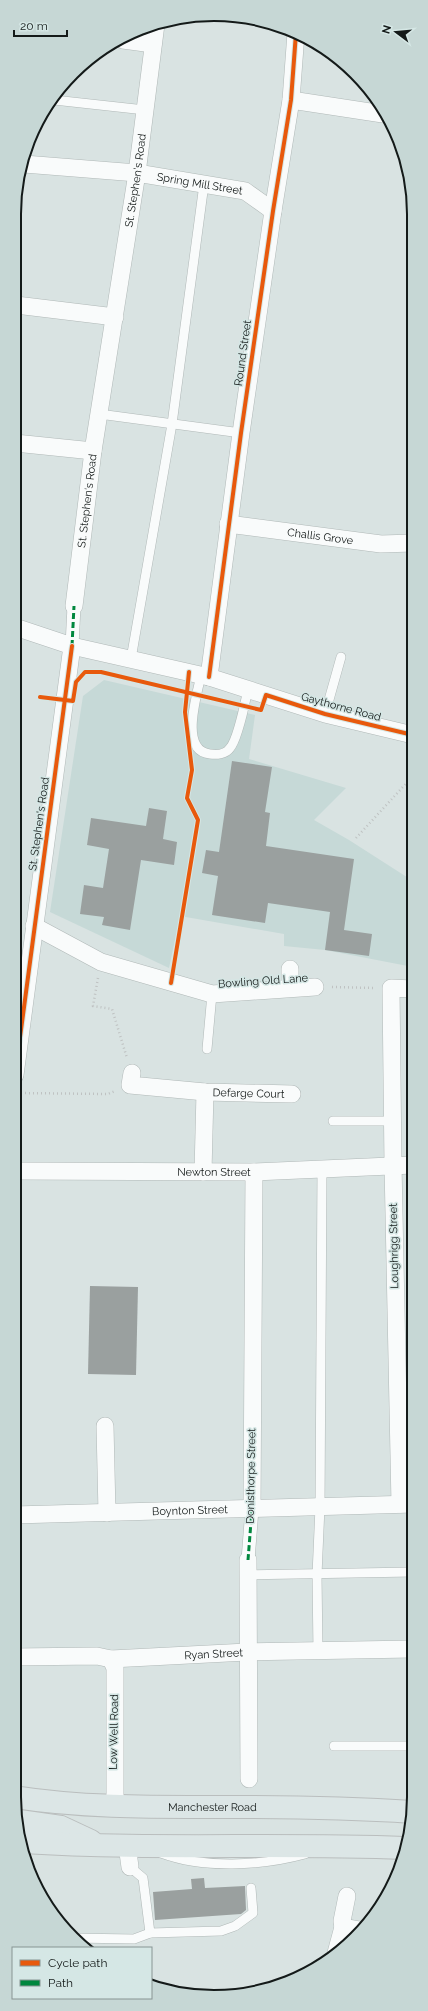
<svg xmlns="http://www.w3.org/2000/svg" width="428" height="2011" font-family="Raleway,sans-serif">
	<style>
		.built { fill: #c6d9d7 }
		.building { fill: #9aa09f }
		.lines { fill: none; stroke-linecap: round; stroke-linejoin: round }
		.service-casing { stroke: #b0b8b7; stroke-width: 10 }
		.pedestrian-casing { stroke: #b0b8b7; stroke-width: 14 }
		.minor-casing { stroke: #b0b8b7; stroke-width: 18 }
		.primary-casing { stroke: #babebe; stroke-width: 24 }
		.path { stroke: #bfc2c2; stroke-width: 2.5; stroke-dasharray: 1 3; stroke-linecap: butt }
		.service { stroke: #f9fbfb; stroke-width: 9 }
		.pedestrian { stroke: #f9fbfb; stroke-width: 13 }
		.minor { stroke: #f9fbfb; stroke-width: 17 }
		.primary { stroke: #dce6e6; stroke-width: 22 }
		.quiet { stroke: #00873e; stroke-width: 3; stroke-dasharray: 6 3; stroke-linecap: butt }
		.cycleway-casing { stroke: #d5e7e5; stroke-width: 6 }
		.cycleway { stroke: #e8590c; stroke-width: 4 }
		.labels { text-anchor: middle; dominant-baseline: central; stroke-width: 3; stroke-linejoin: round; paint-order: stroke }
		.street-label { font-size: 11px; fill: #141a19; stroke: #d5e7e5 }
		.rim { fill: none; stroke: #141a19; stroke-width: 2 }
	</style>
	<rect width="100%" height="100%" fill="#d9e3e2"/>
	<!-- built -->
	<polygon class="built" points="104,680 255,715 249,759 346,788 314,820 349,840 413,881 413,967 325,950 284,946 284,934 180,916 169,968 50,912 83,696"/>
	<!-- building -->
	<g class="building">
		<polygon points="232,761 272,767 265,812 270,813 266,846 354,859 344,930 372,934 369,956 325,950 330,912 268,903 265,923 212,915 218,876 202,873 206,850 219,852"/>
		<polygon points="149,808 167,811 163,839 177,842 174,865 141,860 130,930 102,925 104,917 80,914 84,885 103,888 109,849 87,845 91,818 146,826"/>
		<polygon points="90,1286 138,1287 136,1375 88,1374"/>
		<polygon points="204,1878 205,1888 245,1886 246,1910 241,1914 155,1920 153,1892 192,1889 191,1879"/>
	</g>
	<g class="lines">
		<!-- service casing -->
		<g class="service-casing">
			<g id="service">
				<polyline points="54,100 145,110"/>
				<polyline points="99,414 241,433"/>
				<polyline points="131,659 172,424 204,184"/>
				<path d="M201 675C197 695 179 751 210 754 217 755 226 754 230 748 238 739 245 703 248 689"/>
				<polyline points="325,714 341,657"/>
				<polyline points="207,1049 212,994"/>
				<polyline points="333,1121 392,1121"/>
				<polyline points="247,1575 413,1572"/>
				<polyline points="318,1652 317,1575 320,1507 322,1169"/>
				<polyline points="334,1746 412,1746"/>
				<path d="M161 1853C204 1869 261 1866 305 1854"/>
				<polyline points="130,1867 143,1878 150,1933 221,1931 235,1926 253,1913 251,1888"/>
				<polyline points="72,1938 134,1939 150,1933"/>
			</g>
		</g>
		<!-- pedestrian casing -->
		<g class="pedestrian-casing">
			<g id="pedestrian">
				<polyline points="72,646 74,606"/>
				<polyline points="248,1560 252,1509"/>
			</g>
		</g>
		<!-- minor casing -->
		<g class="minor-casing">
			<g id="minor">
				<polyline points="123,40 153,44"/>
				<polyline points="291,100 383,114"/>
				<path id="s1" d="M24 164 137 173 245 191 273 211"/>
				<polyline points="16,305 115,317"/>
				<polyline points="15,443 93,451"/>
				<path id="s2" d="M228 524 381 544 413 543"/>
				<path id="s3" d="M74 606 93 451 137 173 156 24"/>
				<polyline points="15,627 72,646 209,677 325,714 413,735"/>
				<polyline points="209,677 241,433 273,211 291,100 296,33"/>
				<polyline points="34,926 101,962 212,994 315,987"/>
				<polyline points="290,969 290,988"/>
				<path id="s4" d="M132 1073 130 1085 205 1092 292 1094"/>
				<polyline points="15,1075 72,646"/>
				<path id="s5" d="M15 1171 254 1172 413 1165"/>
				<polyline points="203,1172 205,1092"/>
				<polyline points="105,1426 107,1513"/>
				<polyline points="400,1504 393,1165 391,988 413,989"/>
				<polyline points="252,1509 254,1172"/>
				<path id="s6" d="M14 1515 413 1504"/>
				<polyline points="248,1560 249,1779"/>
				<path id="s7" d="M14 1657 97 1656 111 1659 247 1652 412 1649"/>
				<polyline points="111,1659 115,1668 115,1806"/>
				<polyline points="127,1845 130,1867"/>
				<polyline points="343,1927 342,1921 347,1896"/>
				<polyline points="343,1927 360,1930"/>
				<polyline points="336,1953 343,1927"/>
			</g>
		</g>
		<!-- primary casing -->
		<g class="primary-casing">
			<g id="primary">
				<path id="s8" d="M14 1797C84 1808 156 1807 227 1807 288 1807 351 1808 412 1812"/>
				<polyline points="19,1821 61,1827 91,1841"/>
				<path d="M23 1842C150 1850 277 1843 404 1848"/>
			</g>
		</g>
		<!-- path -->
		<g class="path">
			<polyline points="356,838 413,776"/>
			<polyline points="98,978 93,1006 112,1009 127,1058"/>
			<polyline points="332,987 375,988"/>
			<polyline points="17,1093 108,1094 115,1091"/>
		</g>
		<!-- service -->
		<use href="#service" class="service"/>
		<!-- pedestrian -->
		<use href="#pedestrian" class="pedestrian"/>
		<!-- minor -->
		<use href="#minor" class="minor"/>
		<!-- primary -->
		<use href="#primary" class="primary"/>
		<!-- quiet -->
		<g class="quiet">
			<polyline points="72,646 74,606"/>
			<polyline points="248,1560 252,1509"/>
		</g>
		<!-- cycleway casing -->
		<g class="cycleway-casing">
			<g id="cycleway">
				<polyline points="209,677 241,433 273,211 291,100 296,33"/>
				<polyline points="40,697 73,701 76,682 85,672 101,672 261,710 266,695 325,714 413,735"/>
				<polyline points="171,983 198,820 187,798 192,770 185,712 189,672"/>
				<polyline points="15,1075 72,646"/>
			</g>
		</g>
		<!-- cycleway -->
		<use href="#cycleway" class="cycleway"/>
	</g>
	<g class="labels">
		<!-- street labels -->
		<g class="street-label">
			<text stroke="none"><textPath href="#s3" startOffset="430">St. Stephen's Road</textPath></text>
			<text stroke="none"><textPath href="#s1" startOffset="177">Spring Mill Street</textPath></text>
			<text transform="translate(243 353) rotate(-82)">Round Street</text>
			<text stroke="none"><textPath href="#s3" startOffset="106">St. Stephen's Road</textPath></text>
			<text stroke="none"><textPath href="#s2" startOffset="93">Challis Grove</textPath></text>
			<text transform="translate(341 707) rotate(15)">Gaythorne Road</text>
			<text transform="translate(39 824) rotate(-82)">St. Stephen's Road</text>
			<text transform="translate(263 981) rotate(-4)">Bowling Old Lane</text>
			<text stroke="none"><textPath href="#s4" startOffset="131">Defarge Court</textPath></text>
			<text stroke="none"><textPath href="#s5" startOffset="199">Newton Street</textPath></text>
			<text transform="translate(394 1246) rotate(-91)">Loughrigg Street</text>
			<text transform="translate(251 1476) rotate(-89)">Donisthorpe Street</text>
			<text stroke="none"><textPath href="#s6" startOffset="176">Boynton Street</textPath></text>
			<text stroke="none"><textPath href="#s7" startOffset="200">Ryan Street</textPath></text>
			<text transform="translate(114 1732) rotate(-89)">Low Well Road</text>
			<text stroke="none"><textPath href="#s8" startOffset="199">Manchester Road</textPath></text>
		</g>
	</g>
	<!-- crop -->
	<path d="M0 0H428V2011H0ZM214 21H214A193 193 0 0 1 407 214V1797A193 193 0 0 1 214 1990H214A193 193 0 0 1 21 1797V214A193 193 0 0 1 214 21Z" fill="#c6d7d5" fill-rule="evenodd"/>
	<path class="rim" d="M214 21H214A193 193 0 0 1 407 214V1797A193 193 0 0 1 214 1990H214A193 193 0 0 1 21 1797V214A193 193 0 0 1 214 21Z"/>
	<!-- legend -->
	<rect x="12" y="1947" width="140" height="52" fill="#d5e7e5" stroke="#889593"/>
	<rect x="20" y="1960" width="20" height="6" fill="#e8590c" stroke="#889593"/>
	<text x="48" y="1967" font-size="12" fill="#141a19">Cycle path</text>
	<rect x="20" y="1980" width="20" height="6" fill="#00873e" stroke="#889593"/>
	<text x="48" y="1987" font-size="12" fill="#141a19">Path</text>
	<!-- north arrow -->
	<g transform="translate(396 32) rotate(286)" stroke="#d5e7e5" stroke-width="3" paint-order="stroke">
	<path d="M0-3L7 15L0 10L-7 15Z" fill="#141a19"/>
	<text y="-6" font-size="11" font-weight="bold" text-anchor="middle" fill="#141a19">N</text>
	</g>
	<!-- scale -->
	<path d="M14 30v6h53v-6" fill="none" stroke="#141a19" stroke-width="2"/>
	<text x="20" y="30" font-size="12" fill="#141a19" stroke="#d5e7e5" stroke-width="3" paint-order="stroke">20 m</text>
</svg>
